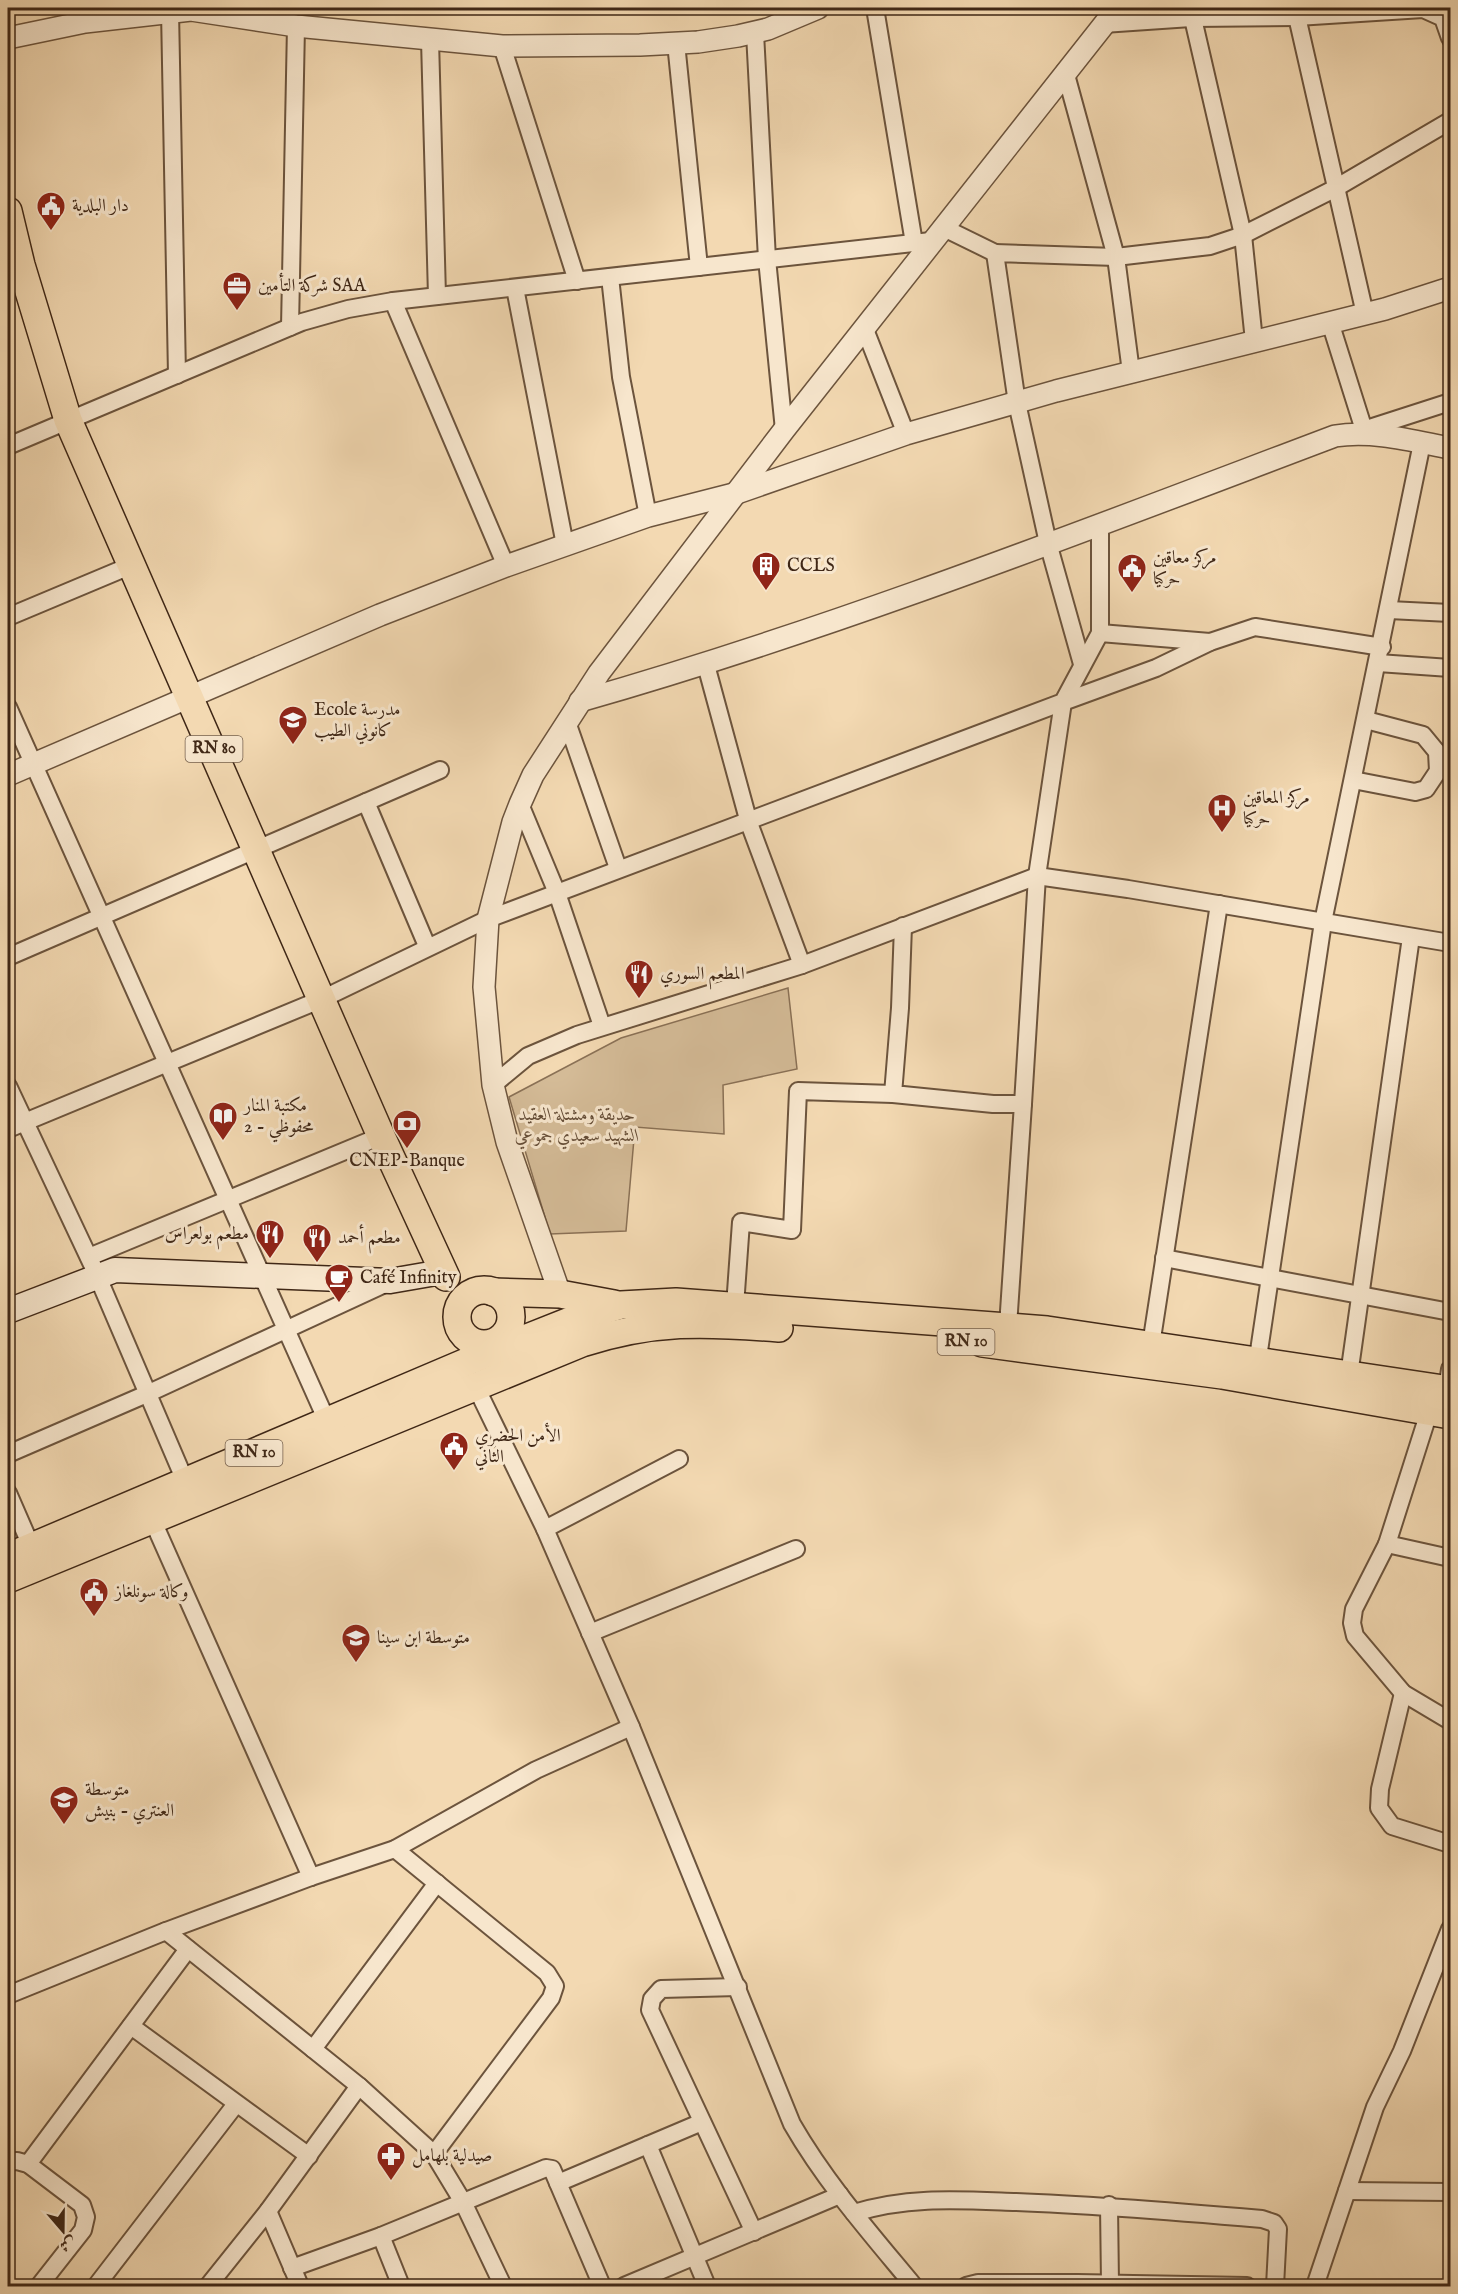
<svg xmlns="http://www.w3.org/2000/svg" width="1458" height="2294" font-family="'IM FELL English',Amiri,serif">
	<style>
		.green { fill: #d4bb97; stroke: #8a7156; stroke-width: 1.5 }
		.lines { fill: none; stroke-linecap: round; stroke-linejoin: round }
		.minor-casing { stroke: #6c543d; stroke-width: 20 }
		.tertiary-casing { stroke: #6c543d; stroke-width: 24 }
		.secondary-casing { stroke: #3f2716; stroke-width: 27 }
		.primary-casing { stroke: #3f2716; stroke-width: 30 }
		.minor { stroke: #f7e6cd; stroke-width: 16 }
		.tertiary { stroke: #f7e6cd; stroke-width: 21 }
		.secondary { stroke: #f7e6cd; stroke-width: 24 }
		.primary { stroke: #f3d9b2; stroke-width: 27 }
		.labels { text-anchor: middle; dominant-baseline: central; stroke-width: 6; stroke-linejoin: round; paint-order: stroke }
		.shield { fill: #f7e6cd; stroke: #76604d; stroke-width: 1.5 }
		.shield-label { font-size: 16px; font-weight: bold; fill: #3f2716 }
		.poi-label { font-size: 18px; fill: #3f2716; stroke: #f7e6cd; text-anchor: start }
		.park-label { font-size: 18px; font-style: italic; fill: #644c36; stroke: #f7e6cd }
	</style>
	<rect width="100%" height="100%" fill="#f3d9b2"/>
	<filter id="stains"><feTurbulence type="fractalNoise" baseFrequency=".00333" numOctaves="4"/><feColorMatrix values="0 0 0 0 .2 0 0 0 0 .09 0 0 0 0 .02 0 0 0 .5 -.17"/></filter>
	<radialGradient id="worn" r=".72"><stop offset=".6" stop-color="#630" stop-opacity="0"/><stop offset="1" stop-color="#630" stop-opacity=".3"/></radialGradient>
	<!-- green -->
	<polygon class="green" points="788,988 797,1069 723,1085 724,1134 635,1127 626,1231 550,1234 509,1097 621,1038"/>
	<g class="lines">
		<!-- minor casing -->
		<g class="minor-casing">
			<g id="minor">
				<polyline points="875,8 914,243"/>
				<polyline points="1295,8 1365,314"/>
				<polyline points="1191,10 1243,235 1254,341"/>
				<polyline points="170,11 177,375"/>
				<polyline points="1103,24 1191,18 1297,17 1423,9 1443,18 1450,38"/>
				<polyline points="755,33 767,259 784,430"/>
				<polyline points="430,40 437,296"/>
				<polyline points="676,43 699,267"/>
				<polyline points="502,46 577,281"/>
				<polyline points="1065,71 1116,257 1131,372"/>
				<polyline points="942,227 995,253"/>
				<polyline points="610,277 621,377 648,516"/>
				<polyline points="515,288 565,545"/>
				<polyline points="393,301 506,566"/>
				<polyline points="1330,322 1364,430"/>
				<polyline points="290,327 296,26"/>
				<polyline points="864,327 906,434"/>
				<polyline points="1360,431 1450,402"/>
				<polyline points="8,446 302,322 348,309 393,301 931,241"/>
				<polyline points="1389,610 1450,613"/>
				<polyline points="8,617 132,565"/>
				<polyline points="1100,633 1210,642"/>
				<polyline points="1378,663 1450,668"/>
				<polyline points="1082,664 1048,543 1017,403 995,253 1116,257 1210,246 1243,235 1334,189 1450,121"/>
				<polyline points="706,665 749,823 802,965"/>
				<polyline points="8,707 327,1421"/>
				<polyline points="567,722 618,868"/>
				<polyline points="1353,780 1415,792 1426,789 1438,771 1437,752 1423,735 1366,720"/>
				<polyline points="366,802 427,946"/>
				<polyline points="520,804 557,893 602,1026"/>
				<polyline points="903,926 900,1008 893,1094 993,1104 1023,1104 1037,876 1063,702 1156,668 1210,642 1255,627 1382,647"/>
				<polyline points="8,957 440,770"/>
				<polyline points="493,1085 528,1056 577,1035 802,965 1037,876 1128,889 1450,943"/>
				<polyline points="8,1086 97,1275 186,1483"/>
				<polyline points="8,1129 322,999 488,919 1063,702 1100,633 1100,524"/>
				<polyline points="89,1257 381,1136"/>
				<polyline points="1164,1258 1450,1312"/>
				<polyline points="735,1306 741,1222 792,1230 798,1091 893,1094"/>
				<polyline points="1008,1326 1023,1104"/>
				<polyline points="1151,1345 1219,904"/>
				<polyline points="1256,1371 1323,922 1422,443"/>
				<polyline points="1349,1375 1411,937"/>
				<path d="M476 1387 545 1529 631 1727 792 2124C826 2183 871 2234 914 2286"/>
				<polyline points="1446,1398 1450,1369"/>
				<polyline points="1429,1412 1387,1544 1450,1558"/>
				<polyline points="8,1454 149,1393 387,1283"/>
				<polyline points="8,1493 35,1555"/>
				<polyline points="152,1519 311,1877"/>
				<polyline points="545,1529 679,1459"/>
				<polyline points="1387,1544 1354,1609 1352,1623 1355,1636 1403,1693 1450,1721"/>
				<polyline points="590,1633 796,1549"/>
				<polyline points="1403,1693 1380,1789 1379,1808 1392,1826 1450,1844"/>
				<polyline points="395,1849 547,1973 555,1986 551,1998 434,2154"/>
				<polyline points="166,1931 359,2086 434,2154 463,2202 503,2286"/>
				<polyline points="738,1987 661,1989 652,1999 650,2010 754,2232"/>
				<polyline points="8,1995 166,1931 311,1877 395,1849 536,1770 631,1727"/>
				<polyline points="131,2026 309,2156"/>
				<polyline points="313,2049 437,1883"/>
				<polyline points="648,2145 707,2286"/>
				<polyline points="8,2162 17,2161 28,2164 82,2205 86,2217 83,2230 39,2286"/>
				<polyline points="28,2164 188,1949"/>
				<polyline points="1347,2191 1450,2192"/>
				<polyline points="1109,2205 1110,2284"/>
				<polyline points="268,2211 300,2286"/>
				<path d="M854 2213C908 2196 961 2200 1016 2202 1098 2205 1180 2212 1262 2219L1274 2223 1278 2229 1275 2286"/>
				<polyline points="381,2236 401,2286"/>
				<polyline points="292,2268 381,2236 546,2168 552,2169 558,2183"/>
				<polyline points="96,2286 236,2104"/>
				<polyline points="208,2286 268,2211 359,2086"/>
				<polyline points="602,2286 558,2183 702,2122"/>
				<polyline points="624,2286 840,2195"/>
				<polyline points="966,2286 978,2283 1077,2283"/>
				<polyline points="1077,2286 1077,2283 1247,2286"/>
				<polyline points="1315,2286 1375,2107 1402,2051 1450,1929"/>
			</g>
		</g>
		<!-- tertiary casing -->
		<g class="tertiary-casing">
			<g id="tertiary">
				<polyline points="8,38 85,22 191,10 296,26 502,46 640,45 698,42 738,36 768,29 818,8"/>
				<path d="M580 701C836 628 1086 530 1335 436 1373 430 1413 441 1450 448"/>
				<polyline points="8,775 380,615 506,566 648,516 734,494 906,434 1056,391 1385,309 1450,288"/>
				<polyline points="560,1294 507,1142 493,1085 484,987 488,919 513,822 520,804 533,775 599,673 784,430 1117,8"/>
			</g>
		</g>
		<!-- secondary casing -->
		<g class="secondary-casing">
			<polyline id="secondary" points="8,1311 115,1270 390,1281 442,1272"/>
		</g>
		<!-- primary casing -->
		<g class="primary-casing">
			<g id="primary">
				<polyline points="8,211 21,265 68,420 381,1136 446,1277"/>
				<circle cx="484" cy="1317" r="27"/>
				<polyline points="493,1292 560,1294 614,1304"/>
				<polyline points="982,1343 1222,1375 1450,1415"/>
				<polyline points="8,1557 469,1361 580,1317 621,1305 676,1302 1047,1330 1450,1390"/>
				<path d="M8 1579 582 1343C654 1320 704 1322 779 1328"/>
			</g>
		</g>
		<!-- minor -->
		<use href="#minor" class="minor"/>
		<!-- tertiary -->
		<use href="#tertiary" class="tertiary"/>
		<!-- secondary -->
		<use href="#secondary" class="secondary"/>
		<!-- primary -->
		<use href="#primary" class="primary"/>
	</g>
	<!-- icons -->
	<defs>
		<g id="civic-pin" transform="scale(1.5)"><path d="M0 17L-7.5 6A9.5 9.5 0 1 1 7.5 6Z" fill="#8f2418" stroke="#f7e6cd"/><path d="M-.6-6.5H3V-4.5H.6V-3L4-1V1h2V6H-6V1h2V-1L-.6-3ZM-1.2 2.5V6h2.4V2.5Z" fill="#fff"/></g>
		<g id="office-pin" transform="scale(1.5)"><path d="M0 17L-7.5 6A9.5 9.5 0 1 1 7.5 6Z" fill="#8f2418" stroke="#f7e6cd"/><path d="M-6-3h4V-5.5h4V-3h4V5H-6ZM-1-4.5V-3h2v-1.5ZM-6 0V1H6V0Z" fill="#fff"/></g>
		<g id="building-pin" transform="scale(1.5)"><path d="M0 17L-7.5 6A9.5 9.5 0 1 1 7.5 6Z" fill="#8f2418" stroke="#f7e6cd"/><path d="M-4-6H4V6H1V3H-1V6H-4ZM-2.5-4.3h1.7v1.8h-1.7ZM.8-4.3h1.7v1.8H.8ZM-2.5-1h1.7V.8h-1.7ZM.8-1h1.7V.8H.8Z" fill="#fff"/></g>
		<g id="school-pin" transform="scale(1.5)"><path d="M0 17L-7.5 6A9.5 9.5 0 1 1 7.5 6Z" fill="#8f2418" stroke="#f7e6cd"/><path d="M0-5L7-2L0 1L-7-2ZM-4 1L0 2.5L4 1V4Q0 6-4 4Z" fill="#fff"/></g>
		<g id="hospital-pin" transform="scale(1.5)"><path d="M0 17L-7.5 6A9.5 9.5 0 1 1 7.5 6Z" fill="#8f2418" stroke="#f7e6cd"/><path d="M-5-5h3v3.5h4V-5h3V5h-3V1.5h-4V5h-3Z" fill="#fff"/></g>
		<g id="restaurant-pin" transform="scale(1.5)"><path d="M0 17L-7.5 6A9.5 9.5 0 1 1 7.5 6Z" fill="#8f2418" stroke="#f7e6cd"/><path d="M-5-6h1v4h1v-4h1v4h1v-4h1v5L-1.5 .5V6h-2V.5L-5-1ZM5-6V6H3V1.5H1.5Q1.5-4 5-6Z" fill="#fff"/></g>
		<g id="library-pin" transform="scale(1.5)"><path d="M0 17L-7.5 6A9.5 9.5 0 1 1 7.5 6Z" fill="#8f2418" stroke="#f7e6cd"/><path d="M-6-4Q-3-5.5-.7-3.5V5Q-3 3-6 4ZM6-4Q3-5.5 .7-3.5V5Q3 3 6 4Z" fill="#fff"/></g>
		<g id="bank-pin" transform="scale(1.5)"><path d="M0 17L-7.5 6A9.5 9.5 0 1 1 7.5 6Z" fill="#8f2418" stroke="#f7e6cd"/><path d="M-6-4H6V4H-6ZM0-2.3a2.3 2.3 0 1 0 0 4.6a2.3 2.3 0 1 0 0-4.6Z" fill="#fff"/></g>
		<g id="cafe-pin" transform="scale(1.5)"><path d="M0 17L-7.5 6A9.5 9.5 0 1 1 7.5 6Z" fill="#8f2418" stroke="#f7e6cd"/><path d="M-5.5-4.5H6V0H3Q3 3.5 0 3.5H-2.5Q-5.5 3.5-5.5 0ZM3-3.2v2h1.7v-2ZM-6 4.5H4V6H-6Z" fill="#fff"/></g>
		<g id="pharmacy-pin" transform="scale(1.5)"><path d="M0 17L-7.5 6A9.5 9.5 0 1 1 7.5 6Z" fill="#8f2418" stroke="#f7e6cd"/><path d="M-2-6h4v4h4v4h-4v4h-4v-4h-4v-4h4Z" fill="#fff"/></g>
	</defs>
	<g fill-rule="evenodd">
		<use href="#civic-pin" x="51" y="206"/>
		<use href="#office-pin" x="237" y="286"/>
		<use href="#building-pin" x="766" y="566"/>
		<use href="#civic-pin" x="1132" y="568"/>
		<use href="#school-pin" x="293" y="720"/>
		<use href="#hospital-pin" x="1222" y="808"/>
		<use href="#restaurant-pin" x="639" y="974"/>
		<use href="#library-pin" x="223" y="1116"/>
		<use href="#bank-pin" x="407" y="1124"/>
		<use href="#restaurant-pin" x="270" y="1234"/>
		<use href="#restaurant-pin" x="317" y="1238"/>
		<use href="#cafe-pin" x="339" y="1278"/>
		<use href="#civic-pin" x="454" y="1446"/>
		<use href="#civic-pin" x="94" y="1592"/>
		<use href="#school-pin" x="356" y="1638"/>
		<use href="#school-pin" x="64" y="1800"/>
		<use href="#pharmacy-pin" x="391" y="2156"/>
	</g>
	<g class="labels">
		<!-- shield labels -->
		<g class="shield">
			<rect x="185.5" y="736" width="57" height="26" rx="4.5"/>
			<rect x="937.5" y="1329" width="57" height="26" rx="4.5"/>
			<rect x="225.5" y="1440" width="57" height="26" rx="4.5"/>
		</g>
		<g class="shield-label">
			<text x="214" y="749">RN 80</text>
			<text x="966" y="1342">RN 10</text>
			<text x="254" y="1453">RN 10</text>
		</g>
		<!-- poi labels -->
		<g class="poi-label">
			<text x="72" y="206">دار البلدية</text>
			<text x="258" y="286">شركة التأمين SAA</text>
			<text x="1153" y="558">مركز معاقين<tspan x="1153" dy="21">حركيا</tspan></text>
			<text x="787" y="566">CCLS</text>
			<text x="314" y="710">Ecole مدرسة<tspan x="314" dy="21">كانوني الطيب</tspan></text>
			<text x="1243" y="798">مركز المعاقين<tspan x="1243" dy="21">حركيا</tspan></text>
			<text x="660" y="974">المطعم السوري</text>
			<text x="244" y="1106">مكتبة المنار<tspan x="244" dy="21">2 - محفوظي</tspan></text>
			<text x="407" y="1161" text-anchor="middle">CNEP-Banque</text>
			<text x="249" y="1234" text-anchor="end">مطعم بولعراس</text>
			<text x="338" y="1238">مطعم أحمد</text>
			<text x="360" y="1278">Café Infinity</text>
			<text x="475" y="1436">الأمن الحضري<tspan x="475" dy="21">الثاني</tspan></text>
			<text x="115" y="1592">وكالة سونلغاز</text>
			<text x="377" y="1638">متوسطة ابن سينا</text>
			<text x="85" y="1790">متوسطة<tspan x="85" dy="21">العنتري - بنيش</tspan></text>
			<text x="412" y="2156">صيدلية بلهامل</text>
		</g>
		<!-- park labels -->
		<g class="park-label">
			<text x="577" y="1115">حديقة ومشتلة العقيد<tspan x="577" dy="21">الشهيد سعيدي جموعي</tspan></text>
		</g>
	</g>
	<!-- margin -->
	<rect width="1458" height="2294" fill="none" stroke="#f3d9b2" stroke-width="30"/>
	<rect x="9" y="9" width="1440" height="2276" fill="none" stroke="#3f2716" stroke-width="3"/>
	<rect x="15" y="15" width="1428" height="2264" fill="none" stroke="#3f2716" stroke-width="1.5"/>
	<!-- north arrow -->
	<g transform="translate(63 2231) rotate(160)" stroke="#f7e6cd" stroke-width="4.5" paint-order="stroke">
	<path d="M0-4.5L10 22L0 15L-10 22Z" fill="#3f2716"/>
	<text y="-9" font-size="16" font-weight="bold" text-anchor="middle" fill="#3f2716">ش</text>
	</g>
	<rect width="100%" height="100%" filter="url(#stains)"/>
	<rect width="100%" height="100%" fill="url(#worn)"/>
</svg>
